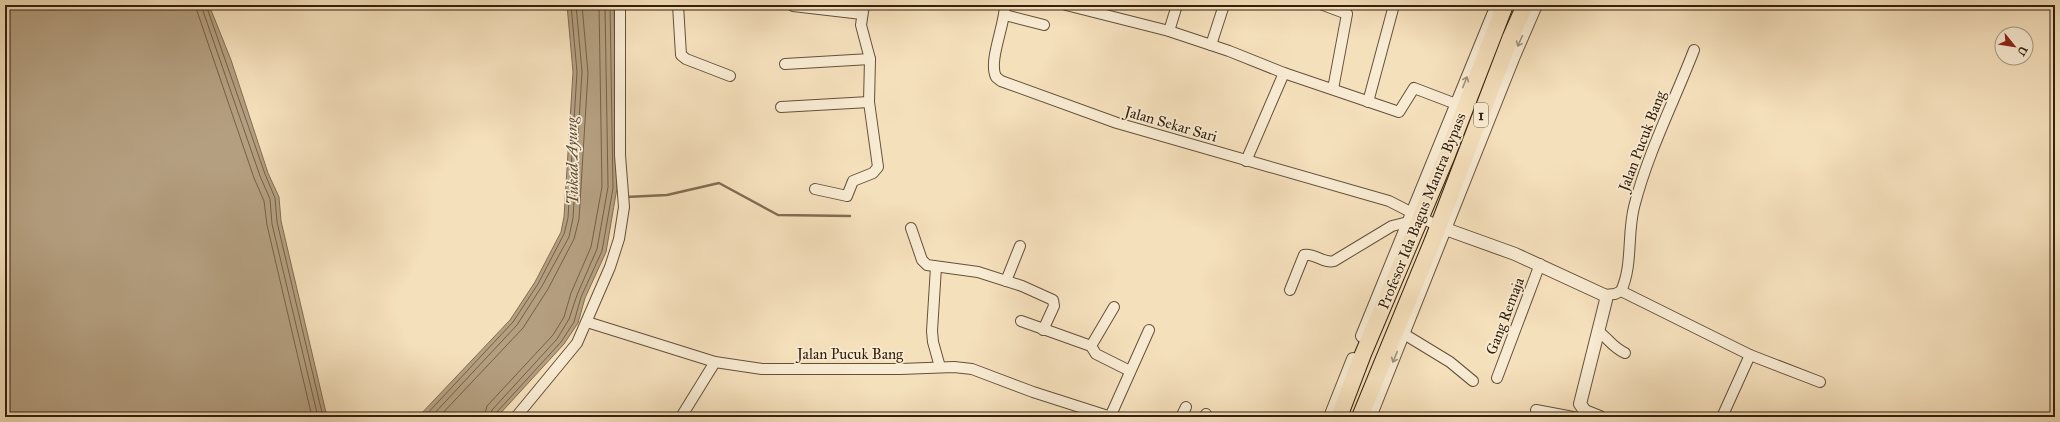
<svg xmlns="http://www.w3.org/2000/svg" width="2060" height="422" font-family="'IM FELL Great Primer',serif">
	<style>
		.water { fill: #b49f80; stroke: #816c52 }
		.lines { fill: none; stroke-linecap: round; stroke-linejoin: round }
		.shore { stroke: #746046; stroke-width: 1 }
		.stream { stroke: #816c52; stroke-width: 2.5 }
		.minor-casing { stroke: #655038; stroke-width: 12 }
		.tertiary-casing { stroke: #655038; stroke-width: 14 }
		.trunk-casing { stroke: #35200c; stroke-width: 18 }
		.minor { stroke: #f8ebd3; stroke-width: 10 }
		.tertiary { stroke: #f8ebd3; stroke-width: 12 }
		.trunk { stroke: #f5e0bc; stroke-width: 16 }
		.oneway { stroke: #a09079 }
		.labels { text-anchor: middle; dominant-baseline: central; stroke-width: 3.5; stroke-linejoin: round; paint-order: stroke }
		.shield { fill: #f8ebd3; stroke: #705d48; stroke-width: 1 }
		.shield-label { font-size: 14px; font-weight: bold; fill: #35200c }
		.street-label { font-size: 15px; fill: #35200c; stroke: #f8ebd3 }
		.water-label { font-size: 16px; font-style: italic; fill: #614c35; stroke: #f8ebd3 }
	</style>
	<rect width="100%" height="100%" fill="#f5e0bc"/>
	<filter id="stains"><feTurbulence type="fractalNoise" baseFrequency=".005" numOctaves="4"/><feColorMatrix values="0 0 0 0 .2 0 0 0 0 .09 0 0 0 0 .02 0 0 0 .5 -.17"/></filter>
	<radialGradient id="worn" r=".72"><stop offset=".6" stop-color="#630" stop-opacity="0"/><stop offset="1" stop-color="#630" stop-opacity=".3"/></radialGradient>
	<!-- water -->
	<g class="water">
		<polygon points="5,5 209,5 231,60 268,173 279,197 281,221 327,417 5,417"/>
		<polygon points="567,5 614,5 617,188 606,252 585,298 578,323 564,344 497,417 418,417 510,320 535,282 561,232 564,217 573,72"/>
	</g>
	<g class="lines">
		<!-- shore -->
		<g class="shore">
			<polyline points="195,5 254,178 264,201 267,225 312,417"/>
			<polyline points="201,5 260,176 270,199 272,224 318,417"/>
			<polyline points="206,5 265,174 275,198 277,222 323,417"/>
			<polyline points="424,417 513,322 538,284 564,234 568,218 577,72 571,5"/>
			<polyline points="431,417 517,325 542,286 569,237 573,218 582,72 576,5"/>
			<polyline points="439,417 523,328 548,289 574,239 579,219 588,73 582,5"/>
			<polyline points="484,417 487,406 553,335 564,317 571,293 591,247 602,187 599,5"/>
			<polyline points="490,417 492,410 557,339 569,319 577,295 597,249 608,187 605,5"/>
			<polyline points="495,417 496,413 561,342 574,322 581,297 602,251 613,188 610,5"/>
		</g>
		<!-- stream -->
		<polyline class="stream" points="626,197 667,195 719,183 778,215 850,216"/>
		<!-- minor casing -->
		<g class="minor-casing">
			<g id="minor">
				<polyline points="678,5 681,55 686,59 730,76"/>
				<path d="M1005 5C1005 25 988 61 996 77L1001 81 1117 123 1389 201 1438 226"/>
				<polyline points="1066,5 1169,31 1229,51 1284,73 1399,112 1414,88 1456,104"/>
				<polyline points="1323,5 1347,14 1333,89"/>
				<polyline points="793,6 862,14"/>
				<polyline points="1005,15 1044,25"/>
				<polyline points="1169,31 1177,5"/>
				<polyline points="1211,45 1224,5"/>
				<polyline points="785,64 870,59"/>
				<polyline points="1368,102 1394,5"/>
				<polyline points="781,107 869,102"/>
				<polyline points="1246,161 1284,73"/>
				<polyline points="815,189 847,196 853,181 873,173 878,167 869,102 870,59 861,25 864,5"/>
				<polyline points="911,228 922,260 927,265 978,272 1022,286 1053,300 1054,306 1043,330"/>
				<polyline points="936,267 932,331 933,342 940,367"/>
				<polyline points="1006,281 1020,246"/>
				<path d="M1290 290 1304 255C1315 253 1324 264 1334 261L1392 226 1408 222"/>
				<path d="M1621 291C1633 265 1627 235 1634 207 1648 152 1674 102 1694 50"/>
				<polyline points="1604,295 1615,294 1621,291 1750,355 1820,382"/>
				<polyline points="1021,321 1091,346 1096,354 1130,371"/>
				<polyline points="587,322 715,362 762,369 900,369 954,367 972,369 1033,392 1111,417"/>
				<path d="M1598 331C1609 339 1612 347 1625 353"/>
				<polyline points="1404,334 1450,362 1473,381"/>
				<polyline points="1091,346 1114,307"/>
				<polyline points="1497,378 1540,264"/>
				<polyline points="1536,410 1573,417"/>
				<polyline points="516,417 577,343 610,267 619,239 624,207 620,155 620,5"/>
				<polyline points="681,417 715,362"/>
				<polyline points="1110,417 1149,330"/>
				<polyline points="1181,417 1186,407"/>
				<polyline points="1204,417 1206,414"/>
				<polyline points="1722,417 1750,355"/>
			</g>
		</g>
		<!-- tertiary casing -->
		<g class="tertiary-casing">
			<g id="tertiary">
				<polyline points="1440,227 1515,254 1604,295 1606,300 1580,404 1585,411 1600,417"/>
				<polyline points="1362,336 1497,5"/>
				<polyline points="1330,417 1353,359"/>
				<polyline points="1370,417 1514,56 1536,5"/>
			</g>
		</g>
		<!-- trunk casing -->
		<g class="trunk-casing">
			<g id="trunk">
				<polyline points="1339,417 1363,354 1445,160 1505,5"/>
				<polyline points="1360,417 1433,240 1510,39 1525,5"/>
			</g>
		</g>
		<!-- minor -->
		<use href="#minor" class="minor"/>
		<!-- tertiary -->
		<use href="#tertiary" class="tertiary"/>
		<!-- trunk -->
		<use href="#trunk" class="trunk"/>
	</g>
	<!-- one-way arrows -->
	<defs><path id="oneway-shaft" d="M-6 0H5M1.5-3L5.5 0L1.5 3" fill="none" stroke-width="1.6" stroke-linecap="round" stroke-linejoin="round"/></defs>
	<g class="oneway">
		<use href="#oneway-shaft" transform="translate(1520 41) rotate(114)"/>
		<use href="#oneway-shaft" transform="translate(1465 82) rotate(-68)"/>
		<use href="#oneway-shaft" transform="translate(1395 357) rotate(112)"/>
	</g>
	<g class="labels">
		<!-- shield labels -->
		<rect class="shield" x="1474" y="103" width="14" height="24" rx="3"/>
		<g class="shield-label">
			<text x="1481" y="115">1</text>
		</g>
		<!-- street labels -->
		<g class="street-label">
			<text transform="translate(1171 124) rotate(16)">Jalan Sekar Sari</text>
			<text transform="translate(1642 141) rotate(-69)">Jalan Pucuk Bang</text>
			<text transform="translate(1422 211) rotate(-68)">Profesor Ida Bagus Mantra Bypass</text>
			<text transform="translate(1505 316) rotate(-69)">Gang Remaja</text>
			<text x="850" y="354">Jalan Pucuk Bang</text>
		</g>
		<!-- water labels -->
		<g class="water-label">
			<text transform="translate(572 161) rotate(-91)">Tukad Ayung</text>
		</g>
	</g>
	<!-- margin -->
	<rect width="2060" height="422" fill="none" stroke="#f5e0bc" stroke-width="20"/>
	<rect x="6" y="6" width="2048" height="410" fill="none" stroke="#35200c" stroke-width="2"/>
	<rect x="10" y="10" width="2040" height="402" fill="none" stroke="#35200c"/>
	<!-- north arrow -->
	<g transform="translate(2014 46) rotate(120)"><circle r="19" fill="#f8ebd3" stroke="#aa9a83"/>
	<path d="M0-3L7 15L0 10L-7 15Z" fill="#8f2418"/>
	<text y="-6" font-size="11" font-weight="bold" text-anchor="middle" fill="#35200c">U</text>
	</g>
	<rect width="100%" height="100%" filter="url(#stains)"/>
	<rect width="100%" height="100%" fill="url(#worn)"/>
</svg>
